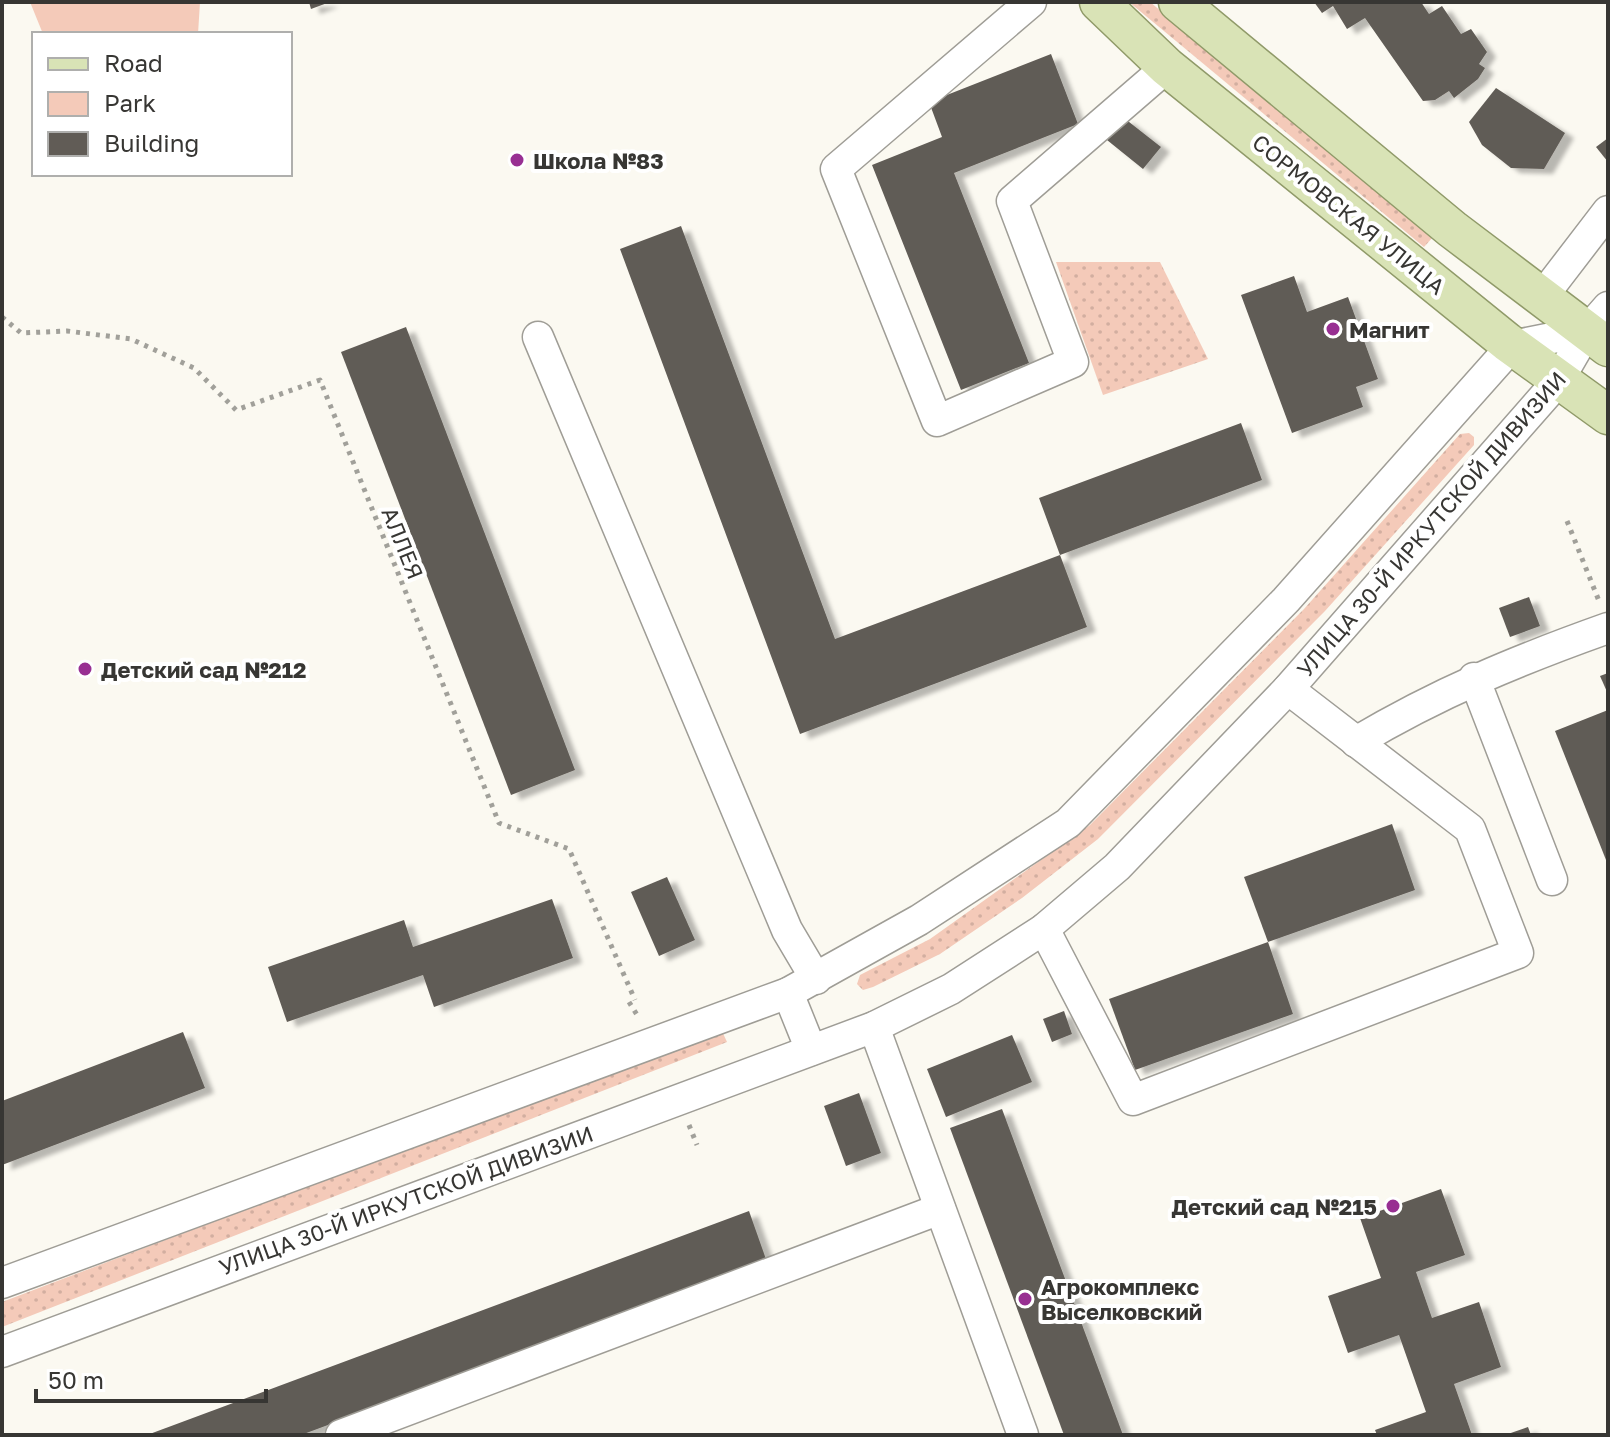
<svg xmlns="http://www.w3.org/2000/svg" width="1610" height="1437" font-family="'Golos Text',sans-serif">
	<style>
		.green { fill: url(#green-dots) }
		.pitch { fill: #f4cab9 }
		.building { fill: #615c56; filter: url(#shadow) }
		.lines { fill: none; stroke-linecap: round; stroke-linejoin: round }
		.minor-casing { stroke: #9f9d96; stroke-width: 33 }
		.major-casing { stroke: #909a69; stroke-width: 41 }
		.path { stroke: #a1a09a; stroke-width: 5; stroke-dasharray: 4 6; stroke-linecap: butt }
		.minor { stroke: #fff; stroke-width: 30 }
		.major { stroke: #d9e3b6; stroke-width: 38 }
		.poi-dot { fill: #982f92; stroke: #fff; stroke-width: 3 }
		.labels { text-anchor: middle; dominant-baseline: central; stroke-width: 8; stroke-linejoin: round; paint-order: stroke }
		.poi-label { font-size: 22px; font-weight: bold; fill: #373633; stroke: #fff; text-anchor: start }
		.street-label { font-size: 22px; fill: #373633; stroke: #fff }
	</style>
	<defs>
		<pattern id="green-dots" width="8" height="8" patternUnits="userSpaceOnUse" patternTransform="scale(2)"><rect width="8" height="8" fill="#f4cab9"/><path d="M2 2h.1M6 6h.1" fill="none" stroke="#d2aea0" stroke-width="1.8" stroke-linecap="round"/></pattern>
		<filter id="shadow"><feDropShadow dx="9" dy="5" stdDeviation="2" flood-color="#0004"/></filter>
	</defs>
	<rect width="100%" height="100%" fill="#fbf9f1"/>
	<!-- green -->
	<g class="green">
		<polygon points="1129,2 1150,2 1433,237 1424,247"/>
		<polygon points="1056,262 1160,262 1208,359 1103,395"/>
		<polygon points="1469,433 1474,437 1474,445 1325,611 1098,839 1022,898 940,954 873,987 863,990 857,984 860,975 930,939 1090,825 1304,609 1460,434"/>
		<polygon points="721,1029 727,1042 2,1327 2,1302"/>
	</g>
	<!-- pitch -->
	<polygon class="pitch" points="30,2 200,2 198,34 43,34"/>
	<!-- building -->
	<g class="building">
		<polygon points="309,2 330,2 311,9"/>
		<polygon points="1314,2 1421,2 1429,14 1442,6 1461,34 1471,29 1487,52 1479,64 1485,68 1478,79 1454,98 1449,91 1435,100 1423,101 1365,18 1347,29 1333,6 1322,13"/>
		<polygon points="1051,54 1078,124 954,173 1029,363 961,390 872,165 942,137 929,102"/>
		<polygon points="1496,88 1565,133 1544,169 1511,168 1482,145 1469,122"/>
		<polygon points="1124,118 1161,147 1143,169 1107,140"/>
		<polygon points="1608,138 1608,162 1596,147"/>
		<polygon points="681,226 835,639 1060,555 1039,498 1241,423 1262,480 1060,555 1087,627 800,734 620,249"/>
		<polygon points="1294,276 1307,312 1348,297 1378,379 1356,387 1363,407 1292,433 1241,295"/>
		<polygon points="406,327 575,770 511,795 341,352"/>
		<polygon points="1529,597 1540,626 1510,637 1499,608"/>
		<polygon points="1608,673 1608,694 1600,676"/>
		<polygon points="1608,710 1608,865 1555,731"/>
		<polygon points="1392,824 1415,890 1268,942 1244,877"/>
		<polygon points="667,877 695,940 659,956 631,892"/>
		<polygon points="552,899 573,958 434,1007 423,975 287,1022 268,967 404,920 413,947"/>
		<polygon points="1268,942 1293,1014 1135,1070 1109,999"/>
		<polygon points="1064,1011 1072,1034 1052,1042 1043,1019"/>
		<polygon points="183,1032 205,1088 2,1165 2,1101"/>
		<polygon points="1012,1035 1032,1082 946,1117 927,1069"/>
		<polygon points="859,1093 881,1153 846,1166 824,1106"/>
		<polygon points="1002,1109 1123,1435 1064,1435 950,1128"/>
		<polygon points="1441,1189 1465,1255 1416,1272 1432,1318 1479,1302 1501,1367 1454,1384 1472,1435 1377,1435 1375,1430 1426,1412 1399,1335 1348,1353 1328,1296 1381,1278 1360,1218"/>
		<polygon points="749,1211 767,1262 301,1435 147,1435"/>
		<polygon points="1528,1427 1531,1435 1505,1435"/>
	</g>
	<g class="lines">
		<!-- minor casing -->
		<g class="minor-casing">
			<g id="minor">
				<polyline points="1031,2 836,169 937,421 1073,362 1012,201 1167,67"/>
				<polyline points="1542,297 1608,211"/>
				<polyline points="538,337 787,930 816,979"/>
				<polyline points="1474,678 1552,880"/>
				<path d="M1356 742C1438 693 1518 660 1608 628"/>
				<polyline points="1044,929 1133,1100 1518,953 1470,829 1288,689"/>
				<polyline points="788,993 811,1050"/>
				<polyline points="874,1027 1023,1435"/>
				<polyline points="2,1283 788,993 919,920 1068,823 1286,600 1512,346 1587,331"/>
				<polyline points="2,1352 874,1027 951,989 1044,929 1117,867 1288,689 1558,381 1587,331 1608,307"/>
				<polyline points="341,1435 940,1209"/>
			</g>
		</g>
		<!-- major casing -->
		<g class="major-casing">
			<g id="major">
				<polyline points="1099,2 1167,67 1507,342 1608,415"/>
				<polyline points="1178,2 1452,229 1608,347"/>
			</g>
		</g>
		<!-- path -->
		<g class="path">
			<polyline points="2,317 21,333 67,331 131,339 194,368 236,410 320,380 499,823 569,849 635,1000"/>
			<polyline points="1567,521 1599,601"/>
			<polyline points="629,1002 639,1018"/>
			<polyline points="689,1125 697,1145"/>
		</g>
		<!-- minor -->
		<use href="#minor" class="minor"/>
		<!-- major -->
		<use href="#major" class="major"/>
	</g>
	<!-- markers -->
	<g class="poi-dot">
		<circle cx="517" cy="160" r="8"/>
		<circle cx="1333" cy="329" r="8"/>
		<circle cx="85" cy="669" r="8"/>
		<circle cx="1393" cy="1206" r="8"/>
		<circle cx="1025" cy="1299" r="8"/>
	</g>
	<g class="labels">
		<!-- poi labels -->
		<g class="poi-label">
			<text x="533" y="160">Школа №83</text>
			<text x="1349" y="329">Магнит</text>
			<text x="101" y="669">Детский сад №212</text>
			<text x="1377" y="1206" text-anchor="end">Детский сад №215</text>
			<text x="1041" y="1286">Агрокомплекс<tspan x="1041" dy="25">Выселковский</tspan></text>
		</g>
		<!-- street labels -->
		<g class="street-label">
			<text transform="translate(1349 214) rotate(39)">СОРМОВСКАЯ УЛИЦА</text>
			<text transform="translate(1431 524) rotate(-49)">УЛИЦА 30-Й ИРКУТСКОЙ ДИВИЗИИ</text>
			<text transform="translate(403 543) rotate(68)">АЛЛЕЯ</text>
			<text transform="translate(406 1200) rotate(-20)">УЛИЦА 30-Й ИРКУТСКОЙ ДИВИЗИИ</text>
		</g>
	</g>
	<!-- border -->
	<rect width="1610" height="1437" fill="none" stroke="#373633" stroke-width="8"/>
	<!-- legend -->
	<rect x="32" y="32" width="260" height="144" fill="#ffffff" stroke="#afafad" stroke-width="2"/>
	<rect x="48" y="58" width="40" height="12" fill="#d9e3b6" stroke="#afafad" stroke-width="2"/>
	<text x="104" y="72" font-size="24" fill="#373633">Road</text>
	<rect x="48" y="92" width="40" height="24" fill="#f4cab9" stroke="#afafad" stroke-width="2"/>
	<text x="104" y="112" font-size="24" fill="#373633">Park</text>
	<rect x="48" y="132" width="40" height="24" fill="#615c56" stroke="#afafad" stroke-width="2"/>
	<text x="104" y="152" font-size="24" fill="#373633">Building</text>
	<!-- scale -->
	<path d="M36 1389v12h230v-12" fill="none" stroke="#373633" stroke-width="4"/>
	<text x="48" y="1389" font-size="24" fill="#373633" stroke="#ffffff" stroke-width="6" paint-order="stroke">50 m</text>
</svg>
